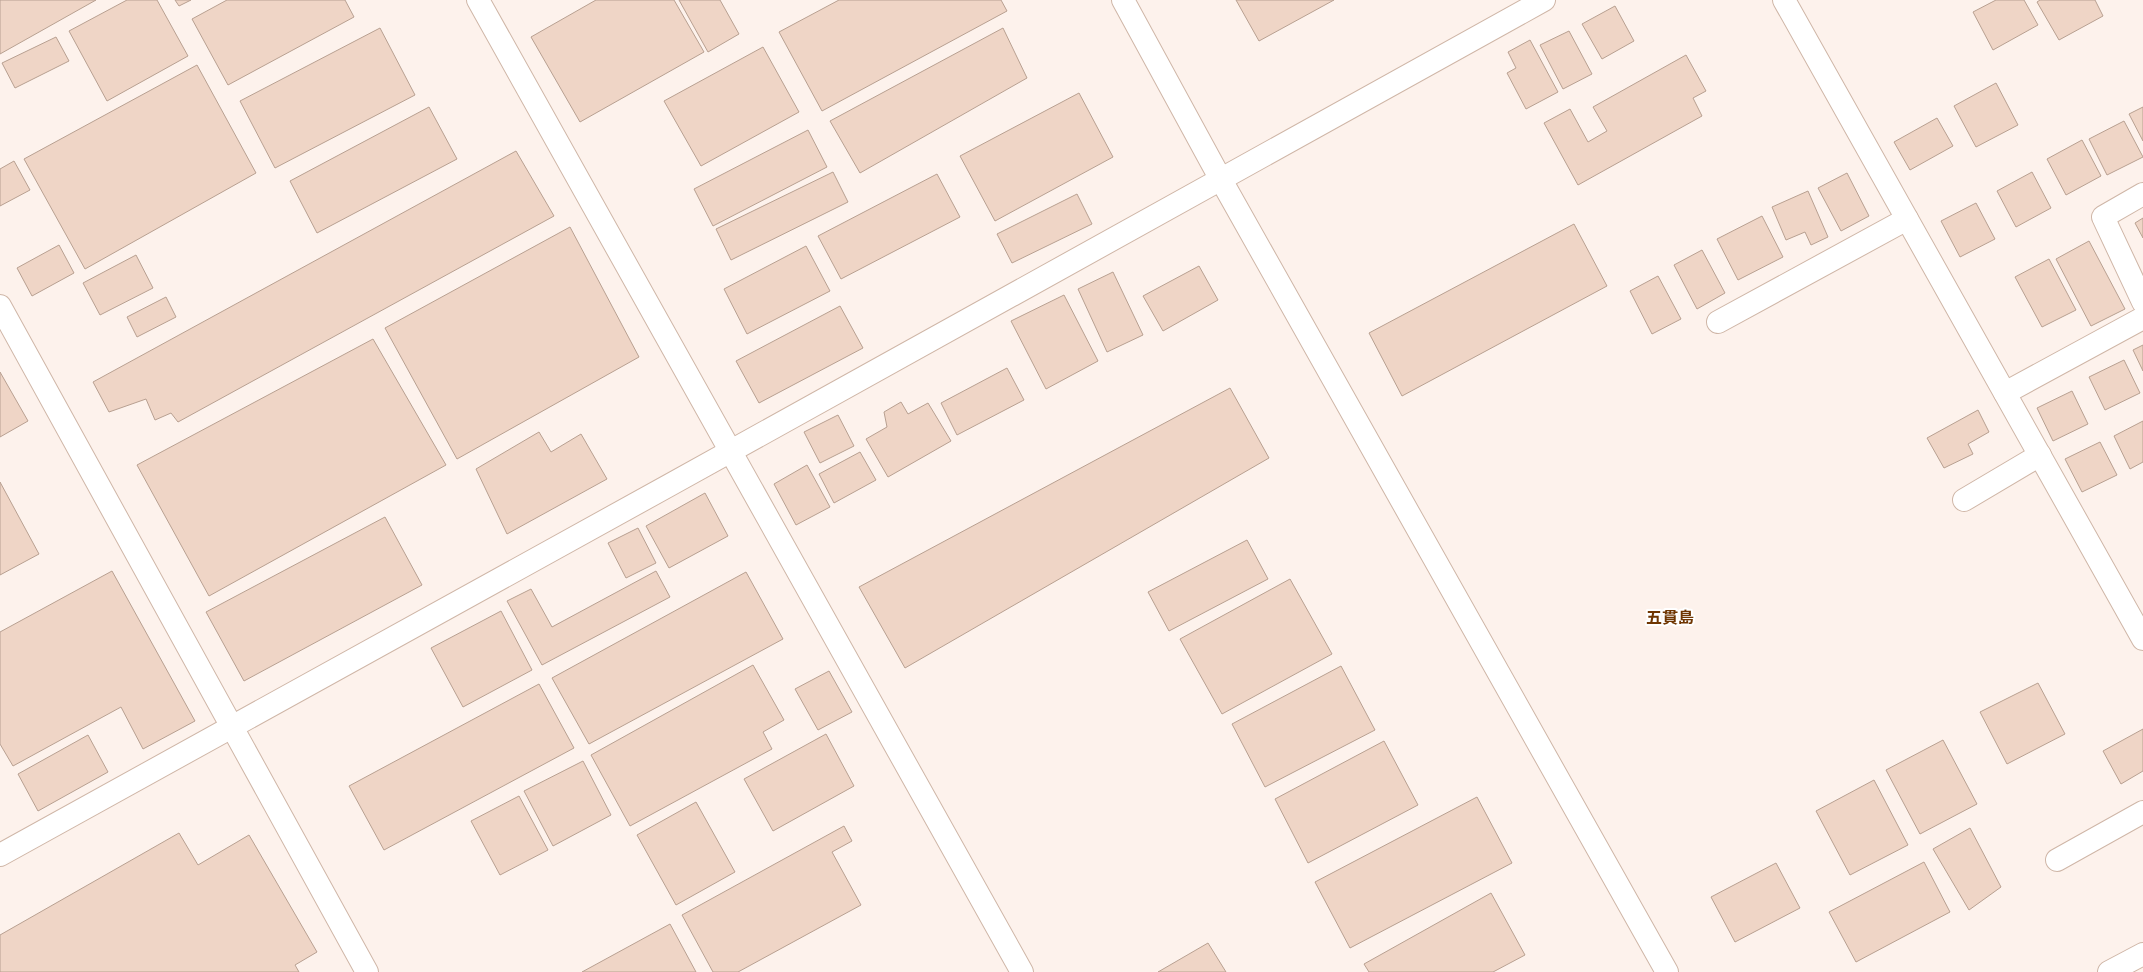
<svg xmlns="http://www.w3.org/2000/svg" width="2143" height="972" font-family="Rubik,'Noto Sans JP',sans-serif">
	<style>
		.building { fill: #efd5c6; stroke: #b8a091 }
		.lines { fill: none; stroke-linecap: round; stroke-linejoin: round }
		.minor-casing { stroke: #cfb6a7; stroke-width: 24 }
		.minor { stroke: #fff; stroke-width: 22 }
		.labels { text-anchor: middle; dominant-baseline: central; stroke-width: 4; stroke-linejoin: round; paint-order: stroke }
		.quarter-label { font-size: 16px; font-weight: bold; fill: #6f3501; stroke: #fff }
	</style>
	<rect width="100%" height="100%" fill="#fdf2ec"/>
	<!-- building -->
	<g class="building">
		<polygon points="0,0 96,0 0,54"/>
		<polygon points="127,0 157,0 188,56 107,101 69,31"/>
		<polygon points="175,0 191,0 179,6"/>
		<polygon points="227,0 345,0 354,17 228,85 192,19"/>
		<polygon points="596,0 674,0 704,52 580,122 531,37"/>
		<polygon points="679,0 720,0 739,34 708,52"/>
		<polygon points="839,0 1001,0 1007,11 822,111 779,32"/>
		<polygon points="1236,0 1334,0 1259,41"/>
		<polygon points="1996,0 2024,0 2038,25 1993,50 1973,12"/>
		<polygon points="2040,0 2095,0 2103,16 2059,40 2037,2"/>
		<polygon points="1615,6 1634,41 1602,59 1582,24"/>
		<polygon points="380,28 415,95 275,168 240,101"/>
		<polygon points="1003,28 1027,78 860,173 830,121"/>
		<polygon points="1569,31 1592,74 1563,89 1540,45"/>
		<polygon points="56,37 69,61 15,88 2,63"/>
		<polygon points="1530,40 1558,92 1526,109 1507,73 1516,68 1508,52"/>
		<polygon points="763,47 799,112 701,166 664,101"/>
		<polygon points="1686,55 1706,91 1693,98 1702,116 1578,185 1544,123 1570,109 1588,142 1607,131 1593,107"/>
		<polygon points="197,65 256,173 85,269 24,159"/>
		<polygon points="1996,83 2018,125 1976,147 1954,106"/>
		<polygon points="1079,93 1113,157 995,221 960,156"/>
		<polygon points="429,107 457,159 317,233 290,181"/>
		<polygon points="2143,107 2143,141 2129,114"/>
		<polygon points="1937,118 1953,146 1910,170 1894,142"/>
		<polygon points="2124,121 2143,157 2107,175 2089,139"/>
		<polygon points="808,130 827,167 713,226 694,189"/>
		<polygon points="2082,140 2101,176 2066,195 2047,159"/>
		<polygon points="516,151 554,216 178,422 171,413 155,420 146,399 109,412 93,382"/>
		<polygon points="14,161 30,190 0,206 0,169"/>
		<polygon points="833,172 848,202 731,260 716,229"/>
		<polygon points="2032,172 2051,208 2016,227 1997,191"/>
		<polygon points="1847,173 1869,216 1841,231 1818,188"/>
		<polygon points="937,174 960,217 841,279 818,236"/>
		<polygon points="1808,191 1828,237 1811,245 1805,232 1786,240 1772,207"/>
		<polygon points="1077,194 1092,224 1012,263 997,234"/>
		<polygon points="1976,203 1995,239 1960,257 1941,221"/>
		<polygon points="1762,216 1783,257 1738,280 1717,239"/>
		<polygon points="2143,218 2143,238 2135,223"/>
		<polygon points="1574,224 1607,286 1402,396 1369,333"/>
		<polygon points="570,227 639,357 457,459 385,328"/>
		<polygon points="2089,241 2125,309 2091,326 2056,259"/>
		<polygon points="59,245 74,273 32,296 17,268"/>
		<polygon points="806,246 830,291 747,334 724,289"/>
		<polygon points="1702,250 1725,293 1697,309 1674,265"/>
		<polygon points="136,255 153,288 100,315 83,283"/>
		<polygon points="2049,259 2076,310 2042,327 2015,277"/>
		<polygon points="1199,266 1218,300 1163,331 1143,296"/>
		<polygon points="1113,272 1143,335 1107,352 1078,289"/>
		<polygon points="1658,276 1681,319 1652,334 1630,291"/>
		<polygon points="1064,295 1098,361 1046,389 1011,321"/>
		<polygon points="166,297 176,317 137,337 127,317"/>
		<polygon points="840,306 863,348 759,403 736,361"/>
		<polygon points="373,339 446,465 209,596 137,465"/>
		<polygon points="2143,345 2143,371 2133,350"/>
		<polygon points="2124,360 2140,393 2105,410 2089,377"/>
		<polygon points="1007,368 1024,400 957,435 941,403"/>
		<polygon points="0,372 28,421 0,437"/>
		<polygon points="1230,388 1269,458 905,668 859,587"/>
		<polygon points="2072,391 2088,424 2053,441 2037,408"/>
		<polygon points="901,402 908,414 928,403 951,441 888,477 866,439 887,427 884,412"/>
		<polygon points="1978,410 1989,432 1968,444 1973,454 1944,468 1927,438"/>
		<polygon points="838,415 854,446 820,463 804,432"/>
		<polygon points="2143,421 2143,462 2130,469 2114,436"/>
		<polygon points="539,432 551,452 581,434 607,479 507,534 476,469"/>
		<polygon points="2100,442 2117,475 2082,492 2065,459"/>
		<polygon points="860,452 876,480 834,503 819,474"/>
		<polygon points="807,465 830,507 796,525 774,484"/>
		<polygon points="0,482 39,554 0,575"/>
		<polygon points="705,493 728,536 669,568 646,526"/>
		<polygon points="385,517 422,585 244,681 206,612"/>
		<polygon points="638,528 656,563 626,578 608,543"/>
		<polygon points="1247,540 1268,579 1169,631 1148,592"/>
		<polygon points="112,571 195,721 143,749 121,707 13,766 0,744 0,632"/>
		<polygon points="656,571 670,597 542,665 507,601 531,589 552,627"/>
		<polygon points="746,572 783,639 589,744 552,678"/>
		<polygon points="1290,579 1332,654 1222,714 1180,639"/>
		<polygon points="501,611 532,670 463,707 431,648"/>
		<polygon points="753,665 784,720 763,732 772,749 630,826 591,755"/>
		<polygon points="1341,666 1375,730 1265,787 1232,724"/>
		<polygon points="829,671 852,712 818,730 795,689"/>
		<polygon points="2038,683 2065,734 2007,764 1980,712"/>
		<polygon points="539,684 574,748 384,850 349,786"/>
		<polygon points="2143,729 2143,771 2121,784 2103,751"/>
		<polygon points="826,734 854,786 773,831 744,779"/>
		<polygon points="88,735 108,772 38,811 18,774"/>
		<polygon points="1943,740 1977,804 1920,834 1886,770"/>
		<polygon points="1384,741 1418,805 1308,863 1275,799"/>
		<polygon points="583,761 611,815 553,846 524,791"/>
		<polygon points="1874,780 1908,845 1850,875 1816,811"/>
		<polygon points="519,796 548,850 500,875 471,821"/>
		<polygon points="1477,797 1512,863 1350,948 1315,882"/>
		<polygon points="696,802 735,872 676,905 637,835"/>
		<polygon points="844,826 852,841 832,852 861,905 738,972 713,972 682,915"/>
		<polygon points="1970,828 2001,887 1969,910 1933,849"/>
		<polygon points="179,833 198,865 249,835 317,952 295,965 299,972 0,972 0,935"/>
		<polygon points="1924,862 1950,912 1856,962 1829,912"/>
		<polygon points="1776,863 1800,908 1735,942 1711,897"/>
		<polygon points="1491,893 1525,955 1493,972 1369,972 1364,964"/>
		<polygon points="670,924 696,972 582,972"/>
		<polygon points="1208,943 1226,972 1158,972"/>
	</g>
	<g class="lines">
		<!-- minor casing -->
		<g class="minor-casing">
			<g id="minor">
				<polyline points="478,0 1022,972"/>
				<polyline points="1123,0 1220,178 1667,972"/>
				<polyline points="1784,0 2143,639"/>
				<polyline points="2143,194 2103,217 2143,302"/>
				<polyline points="0,306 367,972"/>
				<polyline points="1718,322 1907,219"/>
				<polyline points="2005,393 2143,318"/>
				<polyline points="1964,500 2040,455"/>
				<path d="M0 855C516 573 1029 283 1544 0"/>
				<polyline points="2057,860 2143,812"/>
				<polyline points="2109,972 2143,954"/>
			</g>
		</g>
		<!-- minor -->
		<use href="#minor" class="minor"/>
	</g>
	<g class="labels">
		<!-- quarter labels -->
		<g class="quarter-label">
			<text x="1670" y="617">五貫島</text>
		</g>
	</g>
</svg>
